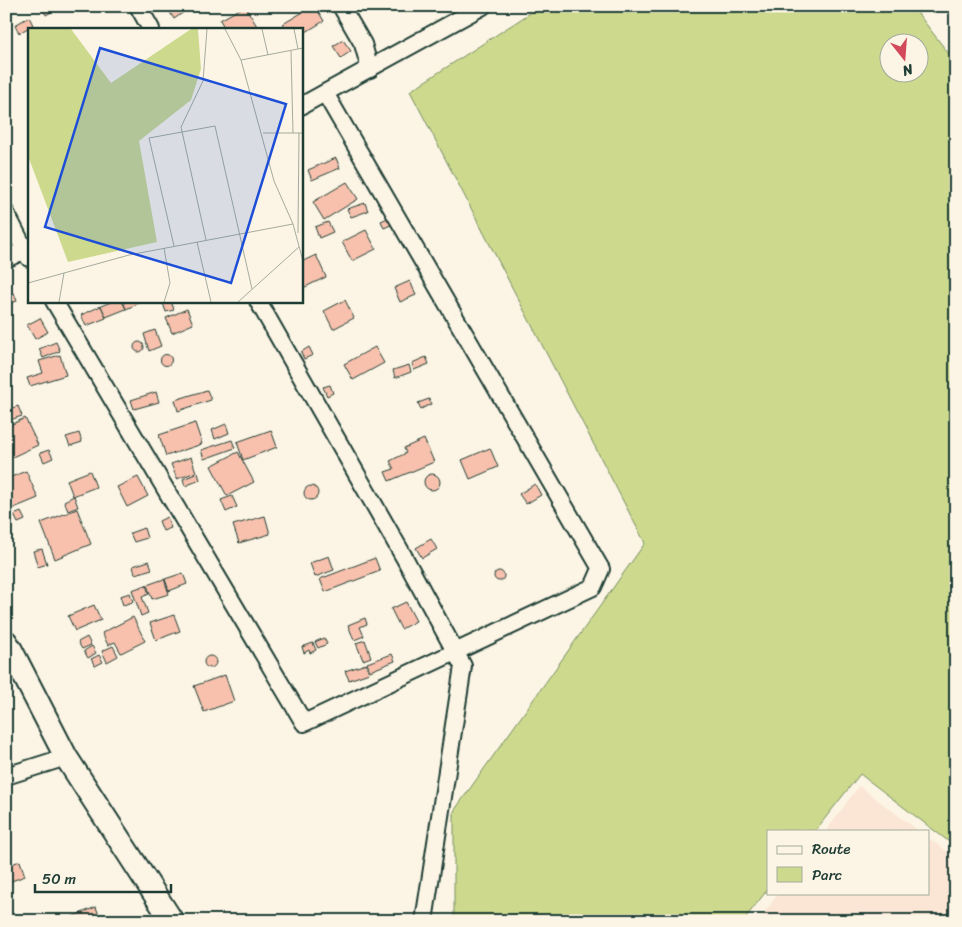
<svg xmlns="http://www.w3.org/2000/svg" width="962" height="927" font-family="Sriracha,sans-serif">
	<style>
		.built { fill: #fbe5d4 }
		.green { fill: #cdda8e; stroke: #768c61; fill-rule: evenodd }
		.building { fill: #f8c1ad; stroke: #1f3d34 }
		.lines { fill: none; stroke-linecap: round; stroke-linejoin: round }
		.street-casing { stroke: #1f3d34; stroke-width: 20 }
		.secondary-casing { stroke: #1f3d34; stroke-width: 26 }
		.street { stroke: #fcf5e5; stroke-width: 16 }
		.secondary { stroke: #fcf5e5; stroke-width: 22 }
		.inset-road { fill: none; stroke: #a4ab9e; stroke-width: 1 }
		.view { fill: #1d4ed8; fill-opacity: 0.15; stroke: #1d4ed8; stroke-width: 2.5 }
		.inset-edge { fill: none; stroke: #1f3d34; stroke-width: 2.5 }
	</style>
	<rect width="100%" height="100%" fill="#fcf5e5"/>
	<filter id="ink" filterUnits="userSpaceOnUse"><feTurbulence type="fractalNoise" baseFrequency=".02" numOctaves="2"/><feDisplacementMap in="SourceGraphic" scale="10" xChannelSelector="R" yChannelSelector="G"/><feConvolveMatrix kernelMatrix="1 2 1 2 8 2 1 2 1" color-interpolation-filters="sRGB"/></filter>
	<g filter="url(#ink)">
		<!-- built -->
		<g class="built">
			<polygon points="859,786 919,831 826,831"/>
			<polygon points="928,838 956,858 956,921 758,921 779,893 928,893"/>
		</g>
		<!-- green -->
		<path class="green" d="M541 6H912L956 63V847L860 774 815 831H768V889L743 921H454V811L645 543 410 91ZM890 42H920V72H890Z"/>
		<!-- building -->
		<g class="building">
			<polygon points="41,6 53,6 55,10 46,15"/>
			<polygon points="166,6 180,6 184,12 174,19"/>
			<polygon points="245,6 258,28 225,29 220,20"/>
			<polygon points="313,6 315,6 324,21 301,35 301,29 286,29 283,24"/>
			<polygon points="29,17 33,25 19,33 15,25"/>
			<polygon points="343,40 351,51 341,58 333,46"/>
			<polygon points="336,158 340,168 312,180 308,170"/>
			<polygon points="347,182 358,199 324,220 313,202"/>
			<polygon points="365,203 368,211 351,217 347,209"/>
			<polygon points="390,217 393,224 384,228 381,221"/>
			<polygon points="328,222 333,232 319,238 315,227"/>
			<polygon points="366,230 376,249 352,261 342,242"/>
			<polygon points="316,255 326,277 301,289 301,262"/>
			<polygon points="410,281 416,295 400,302 394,288"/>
			<polygon points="14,293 17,301 6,305 6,296"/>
			<polygon points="345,300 354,318 333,329 324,311"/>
			<polygon points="113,301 122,301 126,309 106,317 101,306"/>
			<polygon points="123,301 144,301 126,309"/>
			<polygon points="168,301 171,301 174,310 166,312 163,303"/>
			<polygon points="101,306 106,318 86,326 81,315"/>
			<polygon points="187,309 193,324 172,333 166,318"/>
			<polygon points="40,318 48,332 35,339 27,325"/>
			<polygon points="155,330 161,346 149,351 144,334"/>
			<polygon points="56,342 60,351 43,358 39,349"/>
			<circle cx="139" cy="347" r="5"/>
			<polygon points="309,347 313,355 304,359 301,352"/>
			<polygon points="375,347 384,363 353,380 344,364"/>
			<circle cx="166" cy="360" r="5.5"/>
			<polygon points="60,355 66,375 30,386 27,378 43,373 39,361"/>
			<polygon points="426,357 429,364 414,370 412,363"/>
			<polygon points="409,365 411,372 395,378 393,370"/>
			<polygon points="330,385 333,393 327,396 323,387"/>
			<polygon points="207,390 211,400 178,411 175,400"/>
			<polygon points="156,392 159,402 134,409 131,400"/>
			<polygon points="429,399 431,404 421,409 418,403"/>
			<polygon points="18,406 22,416 7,421 6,410"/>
			<polygon points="25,418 38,445 6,460 6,427"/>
			<polygon points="195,423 202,444 166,456 159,435"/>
			<polygon points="226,424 229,433 215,439 212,430"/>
			<polygon points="271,430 277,447 243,460 237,442"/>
			<polygon points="79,433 82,442 70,446 66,437"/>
			<polygon points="424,439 434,462 389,481 385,472 394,469 390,461 406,453 404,448"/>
			<polygon points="232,440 235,448 204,459 201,450"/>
			<polygon points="490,448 498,467 470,479 462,460"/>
			<polygon points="49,450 53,458 44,462 40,453"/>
			<polygon points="238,452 254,482 227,496 211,466"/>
			<polygon points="191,457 196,472 177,479 171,464"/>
			<polygon points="26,471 38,498 9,510 6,503 6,479"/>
			<polygon points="90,471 96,487 73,496 67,480"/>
			<polygon points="198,473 200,480 185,486 183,479"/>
			<circle cx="432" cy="482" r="8"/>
			<polygon points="138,477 148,496 127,507 117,487"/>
			<polygon points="535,484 541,495 526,504 519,494"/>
			<circle cx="311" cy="493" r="7"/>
			<polygon points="74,496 78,507 68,511 64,501"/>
			<polygon points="232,496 237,507 226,512 221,500"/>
			<polygon points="77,509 91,544 55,559 41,523"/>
			<polygon points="21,512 25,520 18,523 14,515"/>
			<polygon points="265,516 270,534 239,543 233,525"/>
			<polygon points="167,517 171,528 163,531 159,521"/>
			<polygon points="144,528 147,538 134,542 130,533"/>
			<polygon points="431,539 437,549 422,558 416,548"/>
			<polygon points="42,549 47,564 38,567 33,551"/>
			<polygon points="329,556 334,570 315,577 310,563"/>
			<polygon points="375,558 380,571 325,592 320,579"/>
			<polygon points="149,561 152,569 135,574 133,566"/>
			<circle cx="499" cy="576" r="5"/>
			<polygon points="183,573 187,584 169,591 165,579"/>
			<polygon points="164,579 169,594 152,599 147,585"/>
			<polygon points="146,585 149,594 142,597 148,613 141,616 132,590"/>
			<polygon points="130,593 133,602 123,605 120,596"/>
			<polygon points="406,602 416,621 401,629 391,609"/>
			<polygon points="94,605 101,620 75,631 68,616"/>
			<polygon points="174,615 180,631 156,640 150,623"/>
			<polygon points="133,617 145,641 121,653 115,642 108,645 102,633"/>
			<polygon points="365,618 367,624 360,627 364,636 354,640 348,625"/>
			<polygon points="87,637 91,645 82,649 78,642"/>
			<polygon points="324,638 327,644 318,648 315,642"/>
			<polygon points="365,640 371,657 363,660 356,643"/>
			<polygon points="313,643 316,650 310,653 309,650 304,653 302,647"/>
			<polygon points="92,646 96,653 88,658 84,651"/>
			<polygon points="113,646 118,656 107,662 102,651"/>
			<polygon points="392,654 395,661 370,671 367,663"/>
			<polygon points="99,655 103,662 95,666 91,659"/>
			<circle cx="210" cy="662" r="6"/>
			<polygon points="366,664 369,673 349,680 345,671"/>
			<polygon points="225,675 234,701 204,712 194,686"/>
			<polygon points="20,861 25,876 6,883 6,866"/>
			<polygon points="96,907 100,918 94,921 62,921"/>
		</g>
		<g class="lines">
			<!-- street casing -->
			<g class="street-casing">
				<g id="street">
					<polyline points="138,6 151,29"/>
					<polyline points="341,6 363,44 370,69"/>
					<polyline points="301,106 483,6"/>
					<polyline points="6,213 29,258"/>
					<polyline points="6,259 29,248"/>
					<polyline points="54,301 304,723 593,587 601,569 325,93"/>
					<polyline points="258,301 404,557 463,666 424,921"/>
					<polyline points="6,776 66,757"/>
				</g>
			</g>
			<!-- secondary casing -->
			<g class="secondary-casing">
				<polyline id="secondary" points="6,642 11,650 66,757 172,921"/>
			</g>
			<!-- street -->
			<use href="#street" class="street"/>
			<!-- secondary -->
			<use href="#secondary" class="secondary"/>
		</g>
	</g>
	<!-- overview -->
	<g transform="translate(28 28)">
		<rect width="275" height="275" fill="#fcf5e5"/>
		<path d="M0 1H43L83 55 163 1H170L173 41 163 72 111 113 129 214 40 234 0 128Z" fill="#cdda8e"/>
		<path class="inset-road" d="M197 1 213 32 246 153 265 196 275 233M234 1 240 27M266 1 270 21M263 23 265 105M213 32 275 20M235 105H275M270 205 271 105M178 212 153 99 175 53 179 1M169 214 183 274M146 218 121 110 187 98 224 261M136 220 142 255 136 274M0 255 101 227 265 196M31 274 36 245M210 274 271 219"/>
		<path class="view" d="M72 20 258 76 203 255 17 199Z"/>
		<rect width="275" height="275" class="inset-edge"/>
	</g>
	<!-- margin -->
	<rect width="962" height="927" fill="none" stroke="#fcf5e5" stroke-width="25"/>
	<rect x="12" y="12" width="937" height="902" fill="none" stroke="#1f3d34" stroke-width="2" filter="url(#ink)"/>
	<!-- legend -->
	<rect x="767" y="830" width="162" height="65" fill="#fcf5e5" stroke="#a4ab9e"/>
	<rect x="777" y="846" width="25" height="8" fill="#fcf5e5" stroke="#a4ab9e"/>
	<text x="812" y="854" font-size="15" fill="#1f3d34">Route</text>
	<rect x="777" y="867" width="25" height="15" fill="#cdda8e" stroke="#a4ab9e"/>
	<text x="812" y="880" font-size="15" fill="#1f3d34">Parc</text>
	<!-- north arrow -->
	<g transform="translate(904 58) rotate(163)"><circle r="24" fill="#fcf5e5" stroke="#a4ab9e"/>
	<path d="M0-4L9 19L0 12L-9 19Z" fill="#d1495b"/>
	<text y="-8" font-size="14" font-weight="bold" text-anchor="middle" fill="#1f3d34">N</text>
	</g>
	<!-- scale -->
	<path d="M35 884v8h136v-8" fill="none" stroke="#1f3d34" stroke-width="2.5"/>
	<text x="42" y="884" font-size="15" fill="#1f3d34" stroke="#fcf5e5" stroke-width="4" paint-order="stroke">50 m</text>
</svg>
